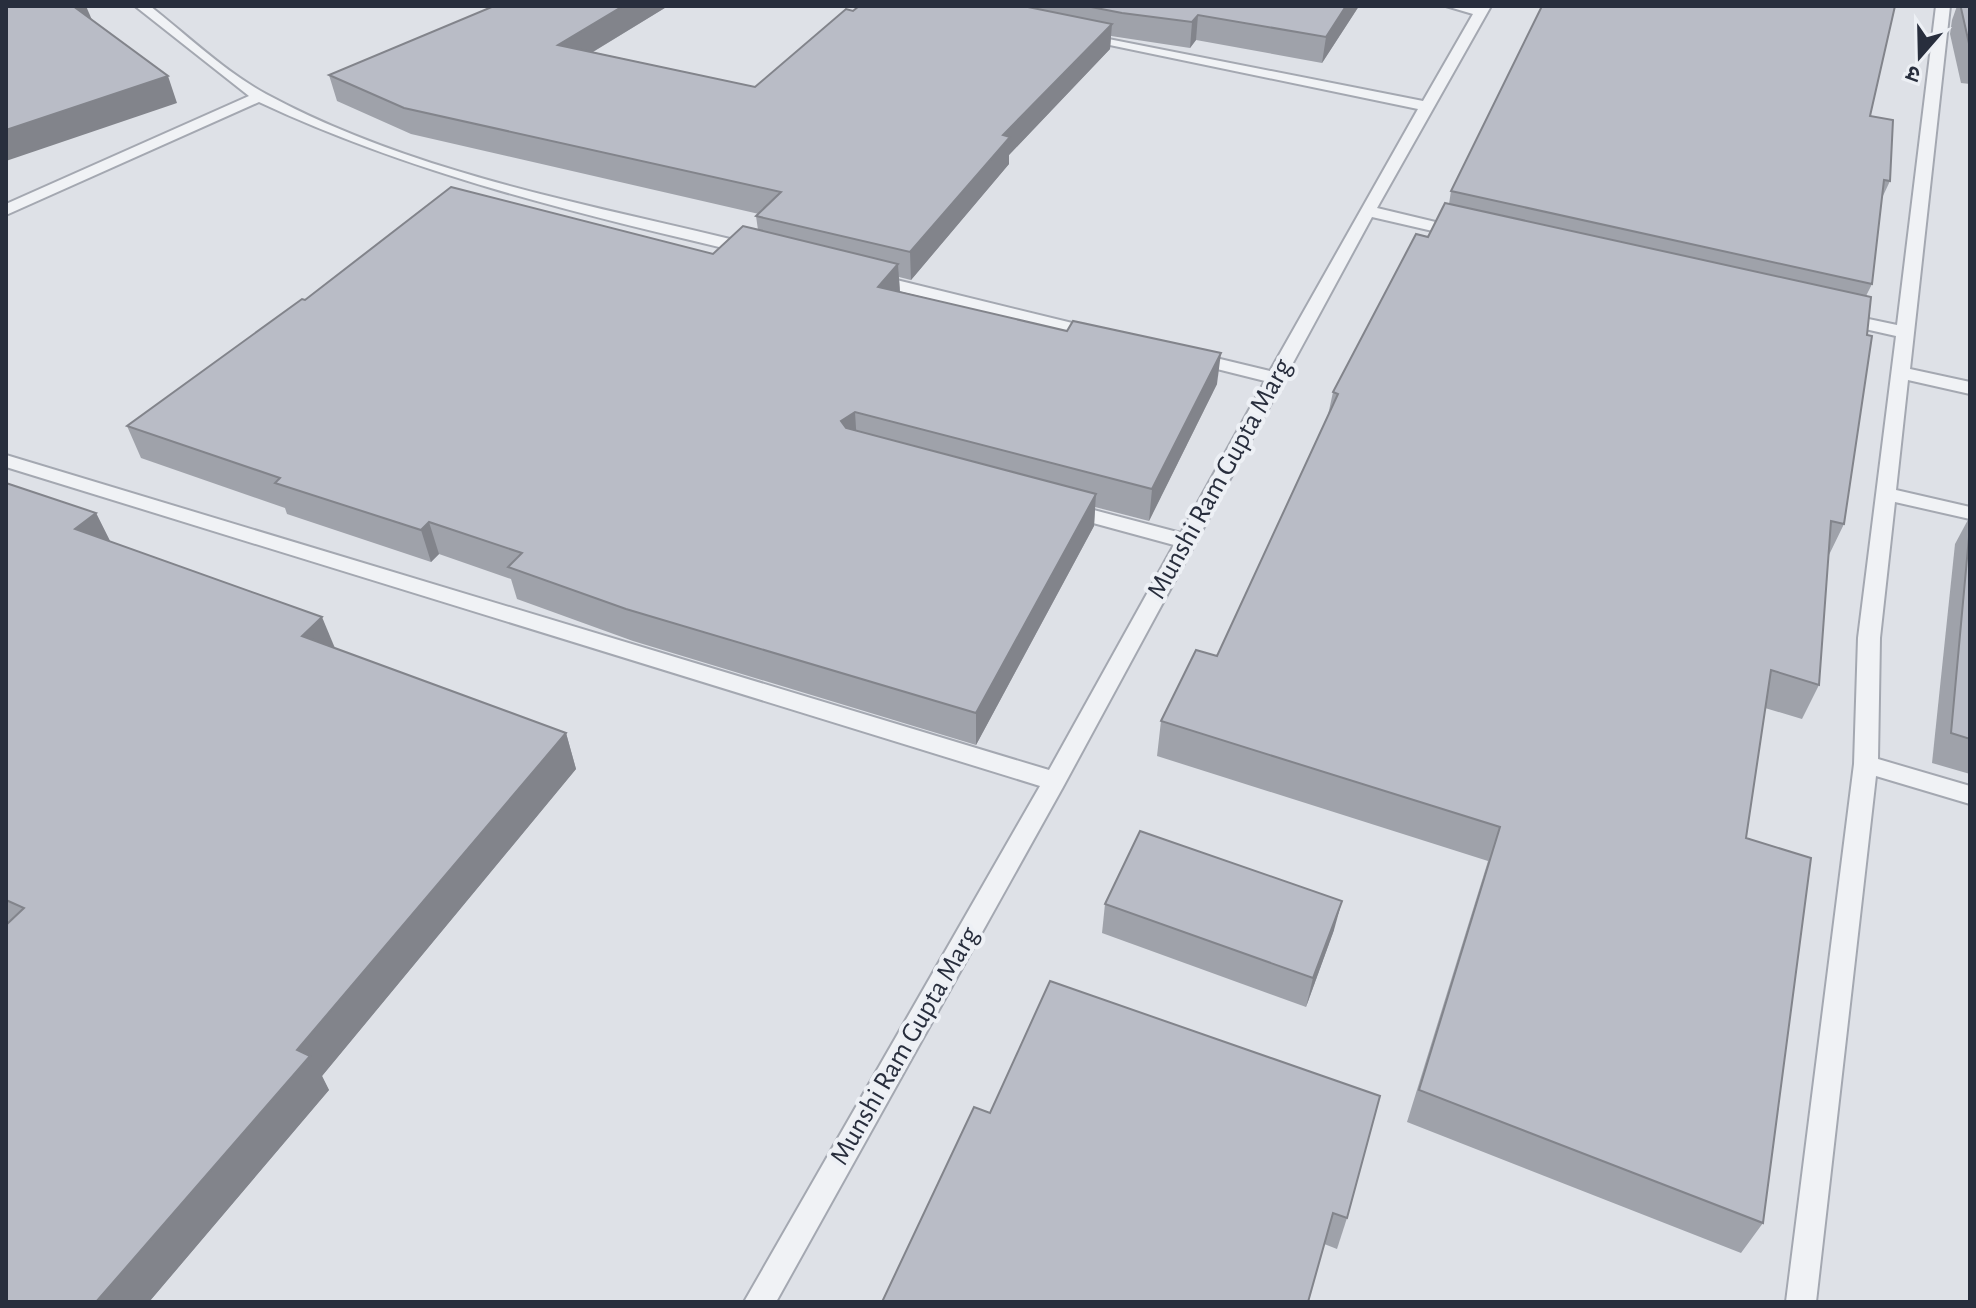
<svg xmlns="http://www.w3.org/2000/svg" width="1976" height="1308" font-family="'Alegreya Sans','Noto Sans Devanagari',sans-serif">
	<style>
		.lines { fill: none; stroke-linecap: round; stroke-linejoin: round }
		.service-casing { stroke: #a4a8b1; stroke-width: 4 }
		.service { fill: #f0f2f5; fill-rule: evenodd }
		.wall { fill: #9fa2aa }
		.shaded-wall { fill: #82848b }
		.building { fill: #b9bcc6; stroke: #82848b; stroke-width: 2 }
		.labels { text-anchor: middle; dominant-baseline: central; stroke-width: 8; stroke-linejoin: round; paint-order: stroke }
		.street-label { font-size: 28px; fill: #282e3d; stroke: #edf0f5 }
	</style>
	<rect width="100%" height="100%" fill="#dee1e7"/>
	<g class="lines">
		<!-- service casing -->
		<g class="service-casing">
			<g id="service">
				<path d="M135 6H150C188 36 224 71 266 94 418 176 594 205 759 246L761 250 753 255C584 215 417 176 259 102L6 215V204L249 96Z"/>
				<polygon points="1446,6 1491,6 1377,208 1469,230 1471,233 1463,238 1372,217 1063,787 776,1302 744,1302 1040,786 6,467 6,455 1049,770 1174,545 1060,514 1057,509 1067,503 1181,533 1265,381 1185,361 1182,357 1191,352 1270,371 1418,109 1076,38 1083,34 1423,101 1473,14"/>
				<polygon points="1936,6 1950,6 1910,369 1970,382 1970,394 1908,380 1896,490 1970,507 1970,519 1895,502 1880,638 1878,759 1970,786 1970,804 1876,776 1816,1302 1786,1302 1854,764 1858,638 1896,336 1834,322 1831,318 1840,313 1897,325"/>
				<polygon points="872,274 1101,330 1104,334 1095,339 866,283 866,275"/>
			</g>
		</g>
		<!-- service -->
		<use href="#service" class="service"/>
	</g>
	<!-- wall -->
	<g class="wall">
		<polygon points="494,6 668,6 593,52 755,87 859,6 1359,6 1322,63 1196,40 1190,48 1111,36 1110,49 1009,155 1009,164 911,280 899,277 900,292 1217,384 1149,521 1095,507 1094,526 976,745 633,641 517,599 511,579 439,554 431,562 287,514 285,508 141,458 127,426 305,300 713,254 758,230 756,216 759,214 411,134 337,101 329,75"/>
		<polygon points="1957,6 1970,6 1970,84 1961,83 1950,34 1952,20"/>
		<polygon points="1870,116 1890,181 1882,198 1872,284 1866,296 1844,524 1828,557 1819,685 1802,719 1765,708 1746,838 1763,1223 1741,1253 1407,1122 1488,861 1157,756 1161,721 1217,656 1328,415 1333,392 1449,204 1451,191"/>
		<polygon points="6,483 96,513 110,541 335,648 566,733 576,769 322,1076 329,1090 149,1302 6,1302"/>
		<polygon points="1970,516 1970,774 1932,763 1955,544"/>
		<polygon points="1105,904 1334,930 1306,1007 1102,933"/>
		<polygon points="1050,981 1347,1218 1337,1249 990,1113"/>
	</g>
	<!-- shaded-wall -->
	<g class="shaded-wall">
		<polygon points="67,6 86,6 92,20"/>
		<polygon points="623,6 668,6 563,70 558,45"/>
		<polygon points="1346,6 1359,6 1322,63 1326,37"/>
		<polygon points="1198,15 1196,40 1190,48 1192,22"/>
		<polygon points="1112,24 1110,49 1009,155 1009,164 911,280 910,252 1003,135"/>
		<polygon points="168,76 177,103 6,161 6,130"/>
		<polygon points="898,264 900,294 878,287"/>
		<polygon points="1221,353 1217,384 1149,521 1152,489"/>
		<polygon points="855,412 857,444 841,421"/>
		<polygon points="1096,494 1094,526 976,745 976,713"/>
		<polygon points="96,513 114,549 75,529"/>
		<polygon points="429,522 439,554 431,562 421,530"/>
		<polygon points="322,617 337,653 302,636"/>
		<polygon points="566,733 576,769 322,1076 329,1090 149,1302 96,1302 297,1050"/>
		<polygon points="1342,901 1334,930 1306,1007 1313,978"/>
	</g>
	<!-- building -->
	<g class="building">
		<polygon points="6,6 73,6 168,76 6,130"/>
		<polygon points="494,6 623,6 558,45 755,87 846,9 853,11 859,6 1023,6 1112,24 1003,135 1010,137 910,252 756,216 781,192 404,108 329,75"/>
		<polygon points="1086,6 1346,6 1326,37 1198,15 1192,22 1122,13"/>
		<polygon points="1542,6 1895,6 1870,116 1893,120 1890,181 1884,180 1872,284 1451,191"/>
		<polygon points="1961,6 1970,6 1970,48 1961,8"/>
		<polygon points="451,187 713,254 743,226 898,264 878,287 1067,331 1073,321 1221,353 1152,489 855,412 841,421 846,428 1096,494 976,713 626,609 508,567 522,553 429,522 421,530 275,483 280,478 127,426 302,299 305,300"/>
		<polygon points="1445,203 1871,297 1867,335 1872,336 1844,524 1831,521 1819,685 1771,670 1746,838 1811,858 1763,1223 1419,1090 1500,827 1161,721 1196,650 1217,656 1338,394 1333,392 1416,234 1428,237"/>
		<polygon points="6,483 96,513 75,529 322,617 302,636 566,733 297,1050 310,1056 96,1302 6,1302 6,925 24,908 6,900"/>
		<polygon points="1970,526 1970,739 1951,733"/>
		<polygon points="1140,831 1342,901 1313,978 1105,904"/>
		<polygon points="1050,981 1380,1096 1347,1218 1333,1213 1308,1302 882,1302 974,1107 990,1113"/>
	</g>
	<g class="labels">
		<!-- street labels -->
		<g class="street-label">
			<text transform="translate(1220 479) rotate(-61)">Munshi Ram Gupta Marg</text>
			<text transform="translate(905 1046) rotate(-60)">Munshi Ram Gupta Marg</text>
		</g>
	</g>
	<!-- border -->
	<rect width="1976" height="1308" fill="none" stroke="#282e3d" stroke-width="16"/>
	<!-- north arrow -->
	<g transform="translate(1920 56) rotate(200)" stroke="#edf0f5" stroke-width="6" paint-order="stroke">
	<path d="M0-6L14 30L0 20L-14 30Z" fill="#282e3d"/>
	<text y="-12" font-size="22" font-weight="bold" text-anchor="middle" fill="#282e3d">उ</text>
	</g>
</svg>
